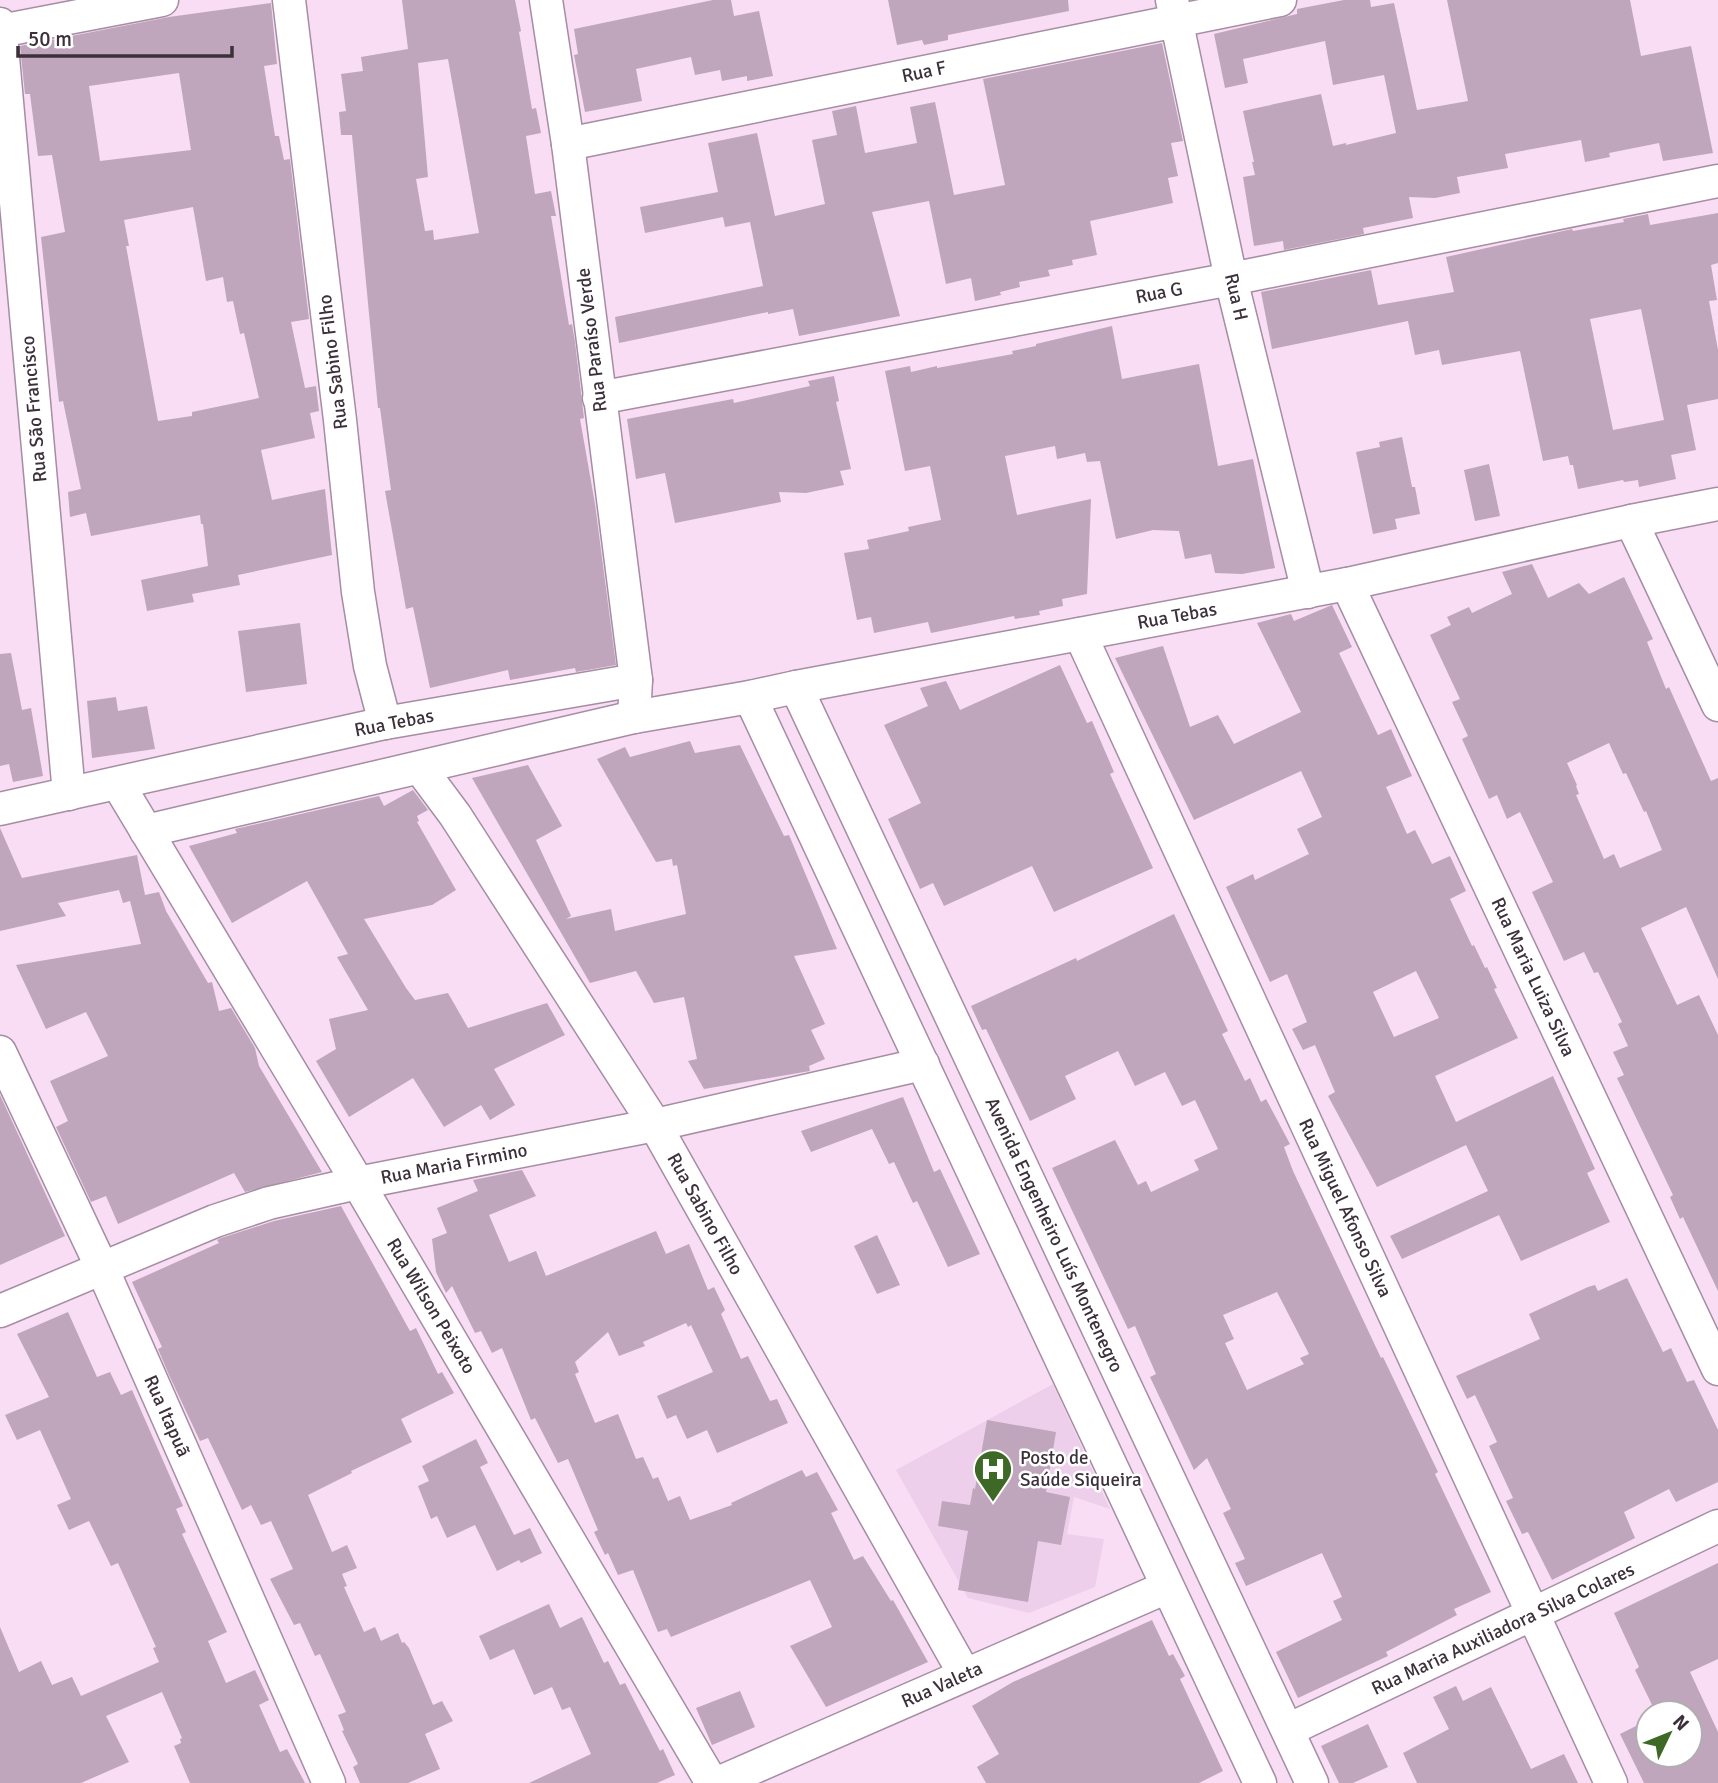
<svg xmlns="http://www.w3.org/2000/svg" width="1718" height="1783" font-family="Signika,sans-serif">
	<style>
		.built { fill: #eecfeb }
		.building { fill: #bfa6bc; fill-rule: evenodd }
		.lines { fill: none; stroke-linecap: round; stroke-linejoin: round }
		.street-casing { stroke: #a58da3; stroke-width: 35 }
		.street { stroke: #fff; stroke-width: 32 }
		.labels { text-anchor: middle; dominant-baseline: central; stroke-width: 5; stroke-linejoin: round; paint-order: stroke }
		.street-label { font-size: 19px; fill: #3c313a; stroke: #fff }
		.poi-label { font-size: 19px; fill: #3c313a; stroke: #fff; text-anchor: start }
	</style>
	<rect width="100%" height="100%" fill="#f8ddf5"/>
	<!-- built -->
	<polygon class="built" points="1053,1384 1110,1509 1074,1497 1067,1534 1104,1539 1095,1587 1029,1613 968,1598 896,1470"/>
	<!-- building -->
	<g class="building">
		<path d="M402 0H515L521 31 519 32 532 109 536 108 541 133 526 136 535 194 551 191 556 216H551L569 325 572 324 575 342 584 418 580 419 595 504 616 665 576 672 575 668 510 680 508 670 430 688 413 607 406 609 385 491 391 490 380 408H378L352 135H341L339 112 346 111 341 74 363 71 361 57 408 49ZM448 59 479 233 434 240 433 230 425 231 416 179 428 177 418 63Z"/>
		<polygon points="713,0 731,0 734,16 759,11 773,76 747,81 747,76 722,81 720,70 695,75 691,57 636,69 642,101 585,112 574,55 578,54 574,29"/>
		<polygon points="888,0 1068,0 1069,11 948,35 948,40 924,45 922,40 897,45"/>
		<polygon points="1344,0 1370,0 1371,7 1394,3 1417,110 1468,101 1447,0 1630,0 1641,56 1691,46 1713,153 1663,161 1659,143 1609,153 1610,157 1585,162 1581,140 1505,154 1508,168 1457,177 1460,193 1435,198 1409,197 1413,218 1363,228 1364,234 1284,250 1283,241 1254,246 1243,177 1255,175 1252,162 1254,162 1243,111 1321,94 1333,146 1346,143 1346,145 1396,133 1384,75 1333,85 1325,41 1243,59 1248,83 1225,88 1214,34 1297,14 1297,9"/>
		<path d="M271 3 277 64 264 66 275 136H279L284 160 290 159 309 319 291 322 305 388 316 386 319 411 310 413 315 438 261 450 272 500 325 489 332 555 238 575 240 585 192 594 194 602 147 611 141 580 208 566 203 524H201L200 515 91 536 86 513 70 517 68 492 81 489 63 401 59 402 41 237 65 232 52 155 38 156 30 94H25L20 46 169 17ZM179 73 191 150 100 161 89 86ZM193 207 206 281 223 277 227 302 233 301 240 334 244 333 259 398 192 412V416L158 421 126 246H129L124 220Z"/>
		<polygon points="1162,43 1183,141 1171,143 1178,176 1168,178 1173,203 1090,221 1097,255 1072,260 1073,265 1048,270 1050,276 1019,282 1020,287 1000,292 1001,295 975,301 971,278 946,284 929,201 872,212 900,316 799,336 793,309 768,314 768,312 619,343 615,317 763,286 750,222 725,227 723,217 645,233 640,207 718,192 708,143 757,133 775,216 825,204 812,140 837,135 832,111 856,106 865,153 917,143 910,107 935,102 954,195 1005,185 983,79"/>
		<path d="M1718 213V263L1711 265 1717 300 1709 301 1718 350V399L1687 405 1696 450 1671 455 1676 479 1639 487 1638 480 1624 482 1623 480 1578 489 1573 465H1570L1568 456 1543 461 1520 351 1442 365 1439 350 1415 355 1408 321 1272 349 1261 292 1371 270 1378 305 1454 292 1446 257 1572 229 1573 231 1624 222 1623 219 1648 214 1650 225ZM1641 309 1664 420 1613 430 1590 319Z"/>
		<polygon points="1112,326 1122,379 1199,364 1218,466 1253,459 1275,568 1242,574 1215,573 1211,554 1185,559 1179,531 1153,530 1116,539 1100,461 1087,462 1085,453 1057,459 1055,446 1005,456 1017,515 1091,499 1087,594 1062,599 1063,606 1039,611 1040,615 1015,619 1014,616 931,633 928,622 874,633 871,617 857,620 844,553 869,549 867,540 909,531 908,527 941,520 930,466 905,471 885,371 910,366 911,372 937,366 937,368 1013,354 1012,351 1036,346 1036,344"/>
		<polygon points="834,376 839,401 836,402 851,469 840,471 844,485 806,493 779,492 781,502 675,523 665,473 636,479 627,419 733,399 734,403 810,386 808,381"/>
		<polygon points="1402,437 1412,487 1415,487 1420,514 1395,519 1397,529 1373,534 1356,452 1380,447 1379,442"/>
		<polygon points="1489,464 1500,516 1475,521 1464,470"/>
		<path d="M1532 564 1548 598 1579 583 1589 594 1624 577 1653 639 1647 642 1666 689 1669 687 1711 781 1718 778V979L1686 907 1641 928 1677 1005 1699 995 1718 1035V1291L1683 1217 1680 1219 1670 1197 1673 1195 1617 1078 1624 1075 1613 1052 1628 1046 1618 1024 1622 1022 1598 972 1594 973 1584 952 1564 961 1532 892 1553 882 1520 812 1507 819 1497 795 1489 799 1462 739 1468 736 1452 702 1460 699 1430 635 1451 625 1447 617 1469 607 1472 613 1512 594 1502 572ZM1609 743 1623 774 1626 773 1644 812 1646 811 1662 850 1620 868 1614 854 1604 859 1576 795 1579 794 1576 786 1577 785 1567 763Z"/>
		<path d="M1332 605 1352 647 1339 653 1378 735 1391 729 1412 776 1386 787 1407 834 1415 830 1432 864 1450 856 1466 891 1450 899 1472 946 1474 945 1485 968 1487 967 1497 988 1494 989 1518 1038 1435 1076 1456 1122 1553 1076 1595 1169 1587 1173 1610 1222 1521 1261 1499 1215 1402 1259 1390 1236 1488 1191 1466 1145 1377 1187 1328 1096 1335 1092 1315 1045 1303 1050 1292 1029 1307 1022 1287 974 1270 982 1226 887 1253 874 1255 880 1309 854 1297 829 1322 817 1301 771 1194 820 1115 658 1163 646 1190 727 1218 715 1234 744 1301 712 1257 623 1291 614 1294 621ZM1416 971 1439 1018 1394 1037 1373 992Z"/>
		<polygon points="300,623 307,684 246,692 238,631"/>
		<polygon points="11,653 22,710 31,708 43,776 13,782 9,764 0,766 0,654"/>
		<polygon points="1060,665 1087,723 1092,721 1114,772 1110,774 1153,868 1054,912 1032,866 944,906 933,883 920,889 888,819 921,803 884,725 928,706 920,688 946,681 960,710"/>
		<polygon points="116,697 118,711 147,706 155,749 92,758 87,701"/>
		<polygon points="690,741 695,753 740,745 784,836 789,835 837,949 794,956 825,1024 811,1030 825,1059 809,1066 810,1071 704,1089 688,1061 697,1059 684,997 654,1003 636,971 590,983 472,778 528,765 562,826 536,840 571,916 566,919 611,909 615,931 686,914 677,865 673,866 672,859 656,862 597,759 625,747 630,757"/>
		<polygon points="413,790 428,810 417,816 419,821 417,822 456,890 432,905 364,919 406,988 415,1000 448,993 468,1028 547,1003 565,1035 494,1069 515,1105 490,1120 481,1105 444,1127 413,1078 349,1117 316,1061 336,1049 329,1019 368,1010 337,957 348,954 307,881 232,923 189,846 237,833 235,829 379,796 384,806"/>
		<polygon points="0,828 22,878 137,855 145,895 159,892 166,911 208,983 212,982 219,1011 231,1008 255,1048 259,1066 322,1172 245,1192 234,1173 118,1224 106,1196 91,1202 56,1127 68,1121 50,1081 108,1056 86,1012 46,1029 16,965 141,944 130,901 123,903 119,890 58,903 66,916 0,931"/>
		<path d="M1174 914 1228 1031 1222 1034 1245 1081 1250 1078 1261 1102 1266 1099 1290 1144 1284 1147 1293 1171 1381 1358 1383 1357 1438 1472 1435 1474 1491 1592 1454 1609 1457 1615 1386 1652 1388 1656 1298 1698 1276 1652 1342 1620 1333 1601 1342 1597 1322 1553 1246 1586 1235 1563 1245 1559 1223 1513 1231 1509 1207 1458 1194 1470 1150 1377 1156 1374 1135 1326 1128 1329 1052 1168 1115 1140 1138 1185 1146 1181 1151 1192 1199 1170 1194 1160 1218 1149 1195 1100 1182 1106 1165 1072 1135 1086 1118 1051 1065 1076 1076 1099 1030 1121 986 1029 982 1030 971 1006 1076 958 1077 961ZM1277 1292 1309 1354 1300 1358 1304 1364 1247 1390 1225 1343 1234 1339 1223 1315Z"/>
		<polygon points="0,1095 65,1236 0,1265"/>
		<polygon points="903,1097 934,1172 940,1169 980,1254 948,1267 917,1201 913,1203 894,1162 889,1164 872,1129 811,1152 801,1131"/>
		<polygon points="522,1170 536,1196 489,1215 509,1262 536,1251 546,1276 656,1231 666,1254 689,1244 708,1290 714,1287 725,1310 721,1314 741,1359 748,1356 770,1401 777,1399 788,1423 717,1453 707,1430 687,1439 676,1415 667,1419 657,1396 713,1372 691,1325 688,1327 686,1323 643,1342 645,1346 619,1356 608,1332 575,1362 579,1372 575,1374 595,1423 618,1414 636,1459 643,1457 653,1479 658,1477 668,1501 680,1496 690,1520 732,1505 731,1503 802,1470 806,1477 817,1472 838,1510 831,1513 854,1560 863,1556 891,1601 893,1600 928,1662 826,1707 790,1646 832,1627 810,1580 671,1637 667,1629 658,1632 633,1570 618,1575 608,1553 605,1555 594,1532 598,1530 568,1459 558,1463 535,1418 531,1420 502,1348 492,1353 481,1331 475,1333 452,1286 446,1293 436,1272 432,1239 447,1233 437,1208 478,1191 473,1180"/>
		<polygon points="341,1206 410,1331 416,1328 438,1374 442,1372 454,1393 401,1419 412,1442 351,1471 352,1473 308,1495 332,1552 347,1545 357,1568 342,1574 347,1586 344,1587 364,1632 375,1627 381,1641 398,1633 402,1643 404,1642 409,1648 433,1705 442,1701 453,1721 425,1734 440,1769 408,1783 360,1783 353,1767 358,1764 342,1731 344,1730 338,1715 346,1712 320,1654 315,1656 300,1623 294,1625 270,1579 293,1569 271,1521 261,1525 251,1505 242,1510 208,1438 200,1441 169,1375 158,1349 162,1347 132,1282 219,1243 217,1240 221,1238 274,1221"/>
		<polygon points="877,1235 900,1285 877,1294 854,1246"/>
		<polygon points="1627,1278 1663,1352 1671,1348 1687,1382 1694,1380 1718,1430 1718,1482 1676,1502 1669,1489 1624,1512 1635,1538 1552,1580 1528,1532 1522,1534 1506,1501 1513,1498 1489,1446 1497,1442 1475,1395 1467,1399 1456,1376 1540,1339 1529,1314 1588,1287 1595,1285 1598,1291"/>
		<polygon points="68,1312 97,1377 110,1372 121,1395 132,1390 183,1506 176,1509 186,1532 182,1534 227,1632 208,1641 226,1683 255,1670 269,1700 259,1705 280,1752 287,1749 305,1783 190,1783 174,1746 181,1743 180,1739 182,1738 162,1692 106,1716 129,1762 81,1783 0,1783 0,1627 19,1672 41,1661 52,1685 72,1677 81,1696 159,1662 153,1648 156,1647 118,1563 111,1566 89,1521 69,1530 57,1505 71,1499 40,1430 17,1440 5,1415 49,1397 17,1334"/>
		<polygon points="987,1420 1056,1432 1046,1492 1070,1497 1061,1545 1038,1541 1028,1602 958,1590 968,1531 938,1526 942,1501 970,1505 973,1488 975,1489"/>
		<polygon points="476,1439 488,1463 480,1467 514,1535 530,1528 542,1553 521,1563 519,1560 497,1571 475,1525 447,1538 437,1516 431,1519 418,1486 429,1481 422,1466"/>
		<polygon points="1718,1563 1718,1659 1690,1672 1718,1732 1718,1783 1644,1783 1620,1734 1648,1720 1648,1755 1690,1755 1690,1713 1656,1713 1635,1670 1639,1667 1614,1613"/>
		<polygon points="549,1604 560,1628 582,1617 604,1663 608,1661 620,1685 625,1683 660,1751 663,1749 675,1775 657,1783 529,1783 591,1754 570,1707 562,1710 552,1687 534,1695 514,1649 490,1660 479,1636"/>
		<polygon points="1152,1620 1169,1656 1173,1654 1185,1676 1180,1679 1223,1771 1199,1783 986,1783 977,1767 999,1754 972,1706 1013,1682"/>
		<polygon points="1456,1686 1463,1701 1491,1687 1531,1769 1564,1754 1578,1783 1417,1783 1403,1753 1449,1729 1433,1697"/>
		<polygon points="740,1691 755,1727 712,1745 696,1708"/>
		<polygon points="1368,1724 1388,1767 1353,1783 1339,1783 1321,1746"/>
	</g>
	<g class="lines">
		<!-- street casing -->
		<g class="street-casing">
			<g id="street">
				<polyline points="289,0 340,420 358,592 370,666 385,723"/>
				<polyline points="546,0 568,144 636,680 634,717"/>
				<polyline points="1172,0 1231,279 1308,592"/>
				<polyline points="0,24 69,794"/>
				<polyline points="0,31 162,0"/>
				<polyline points="568,144 1280,0"/>
				<polyline points="599,398 1231,279 1718,181"/>
				<polyline points="1631,521 1718,705"/>
				<polyline points="1347,584 1718,1369"/>
				<polyline points="1080,634 1611,1783"/>
				<polyline points="796,687 1312,1783"/>
				<polyline points="750,697 1260,1783"/>
				<polyline points="420,768 455,815 655,1125 965,1675"/>
				<polyline points="118,784 358,1183 712,1783"/>
				<polyline points="0,809 385,723 636,680"/>
				<polyline points="146,831 634,717 750,697 796,687 1347,584 1631,521 1718,504"/>
				<polyline points="0,1052 102,1268 329,1783"/>
				<polyline points="0,1311 215,1221 269,1203 358,1183 655,1125 923,1064"/>
				<polyline points="1288,1730 1718,1526"/>
				<polyline points="718,1783 1167,1587"/>
			</g>
		</g>
		<!-- street -->
		<use href="#street" class="street"/>
	</g>
	<!-- icons -->
	<defs>
		<g id="hospital-pin" transform="scale(2.0125)"><path d="M0 17L-7.5 6A9.5 9.5 0 1 1 7.5 6Z" fill="#3d6825" stroke="#fff"/><path d="M-5-5h3v3.5h4V-5h3V5h-3V1.5h-4V5h-3Z" fill="#fff"/></g>
	</defs>
	<g fill-rule="evenodd">
		<use href="#hospital-pin" x="993" y="1469"/>
	</g>
	<g class="labels">
		<!-- street labels -->
		<g class="street-label">
			<text transform="translate(924 72) rotate(-12)">Rua F</text>
			<text transform="translate(1159 293) rotate(-11)">Rua G</text>
			<text transform="translate(1236 297) rotate(77)">Rua H</text>
			<text transform="translate(592 340) rotate(-97)">Rua Paraíso Verde</text>
			<text transform="translate(333 362) rotate(-97)">Rua Sabino Filho</text>
			<text transform="translate(34 409) rotate(-95)">Rua São Francisco</text>
			<text transform="translate(1177 616) rotate(-10)">Rua Tebas</text>
			<text transform="translate(394 723) rotate(-11)">Rua Tebas</text>
			<text transform="translate(1533 977) rotate(65)">Rua Maria Luiza Silva</text>
			<text transform="translate(454 1164) rotate(-11)">Rua Maria Firmino</text>
			<text transform="translate(1345 1208) rotate(65)">Rua Miguel Afonso Silva</text>
			<text transform="translate(705 1214) rotate(61)">Rua Sabino Filho</text>
			<text transform="translate(1054 1235) rotate(65)">Avenida Engenheiro Luís Montenegro</text>
			<text transform="translate(431 1306) rotate(59)">Rua Wilson Peixoto</text>
			<text transform="translate(167 1416) rotate(66)">Rua Itapuã</text>
			<text transform="translate(1503 1629) rotate(-25)">Rua Maria Auxiliadora Silva Colares</text>
			<text transform="translate(942 1685) rotate(-24)">Rua Valeta</text>
		</g>
		<!-- poi labels -->
		<g class="poi-label">
			<text x="1020" y="1458">Posto de<tspan x="1020" dy="22">Saúde Siqueira</tspan></text>
		</g>
	</g>
	<!-- north arrow -->
	<g transform="translate(1669 1734) rotate(47)"><circle r="33" fill="#ffffff" stroke="#b1adb0" stroke-width="2"/>
	<path d="M0-5L12 26L0 18L-12 26Z" fill="#3d6825"/>
	<text y="-10" font-size="19" font-weight="bold" text-anchor="middle" fill="#3c313a">N</text>
	</g>
	<!-- scale -->
	<path d="M18 46v10h214v-10" fill="none" stroke="#3c313a" stroke-width="3.5"/>
	<text x="28" y="46" font-size="21" fill="#3c313a" stroke="#ffffff" stroke-width="5" paint-order="stroke">50 m</text>
</svg>
